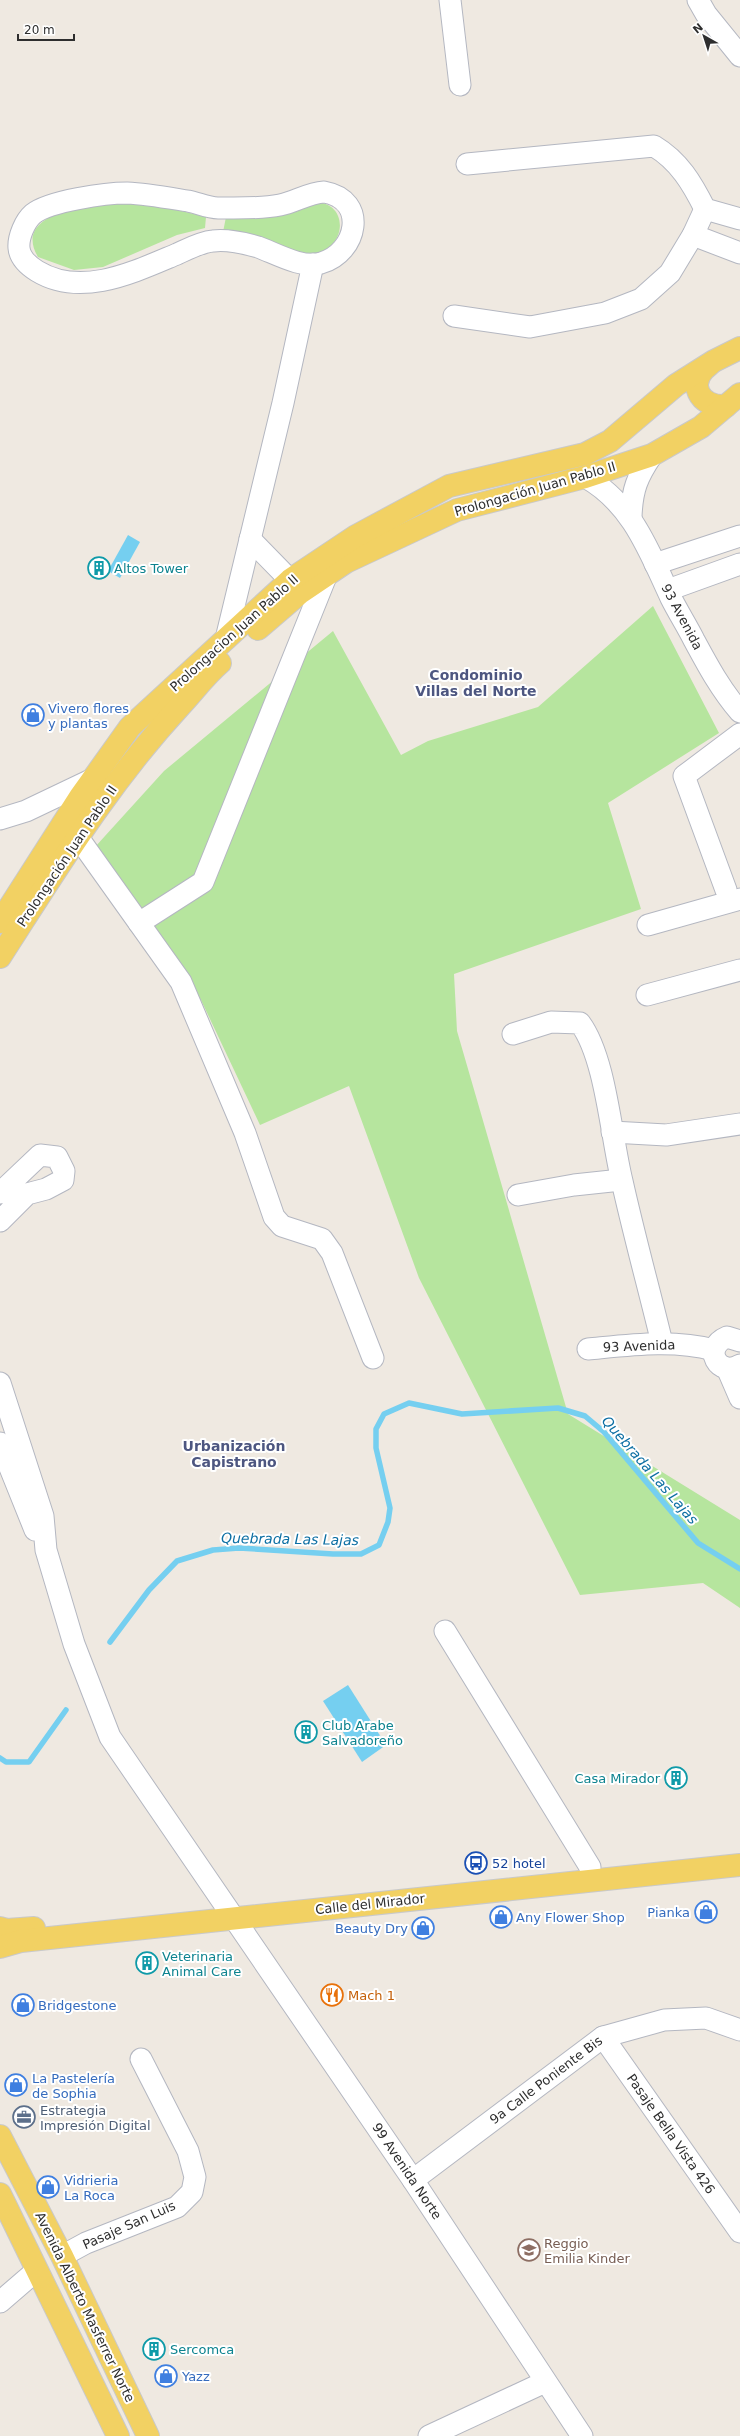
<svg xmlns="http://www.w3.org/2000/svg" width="740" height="2436" font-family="'DejaVu Sans',sans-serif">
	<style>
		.green { fill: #b6e59e }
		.water { fill: #75cff0 }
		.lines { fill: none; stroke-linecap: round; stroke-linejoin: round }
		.stream { stroke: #75cff0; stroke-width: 5.5 }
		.minor-casing { stroke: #b4b7c1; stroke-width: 23 }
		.major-casing { stroke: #c9c9c9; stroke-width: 24 }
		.minor { stroke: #fff; stroke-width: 21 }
		.major { stroke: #f2d163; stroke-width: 22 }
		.labels { text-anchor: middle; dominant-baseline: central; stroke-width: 4; stroke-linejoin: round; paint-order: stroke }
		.street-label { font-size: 13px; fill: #2e2e2e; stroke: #fff }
		.culture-label { font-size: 13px; fill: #0d838f; stroke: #fff; text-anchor: start }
		.shop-label { font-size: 13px; fill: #366cbe; stroke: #fff; text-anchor: start }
		.transit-label { font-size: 13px; fill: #164399; stroke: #fff; text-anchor: start }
		.food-label { font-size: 13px; fill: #c56008; stroke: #fff; text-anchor: start }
		.service-label { font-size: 13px; fill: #4e5e75; stroke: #fff; text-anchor: start }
		.education-label { font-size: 13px; fill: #785e54; stroke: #fff; text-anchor: start }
		.neighbourhood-label { font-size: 14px; font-weight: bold; fill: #4d5680; stroke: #fff }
		.water-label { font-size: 14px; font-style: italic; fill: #0d6fa3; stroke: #fff }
	</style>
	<rect width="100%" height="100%" fill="#efe9e1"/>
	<!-- green -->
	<g class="green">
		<path d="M137 200 206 217 205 228 177 235 103 267 74 270 38 257C8 207 111 202 137 200Z"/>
		<path d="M315 202C350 203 346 248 316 253 303 255 289 248 277 244 260 239 241 236 223 232L226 217Z"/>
		<polygon points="653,606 719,733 608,803 641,909 454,974 457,1031 568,1414 740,1520 740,1608 703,1583 580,1595 419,1278 349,1086 260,1125 201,1000 95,847 164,771 333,631 401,755 428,741 538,707"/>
	</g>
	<!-- water -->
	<g class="water">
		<polygon points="128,535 140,542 120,578 108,571"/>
		<polygon points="348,1685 386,1745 362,1762 323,1701"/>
	</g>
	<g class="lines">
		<!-- stream -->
		<g class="stream">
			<polyline points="110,1642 149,1590 177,1561 213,1550 239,1548 333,1554 361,1554 379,1545 388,1522 390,1508 376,1448 376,1429 384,1414 409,1403 462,1414 558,1408 585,1416 604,1432 698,1543 740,1569"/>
			<polyline points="0,1758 6,1762 29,1762 66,1710"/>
		</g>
		<!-- minor casing -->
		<g class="minor-casing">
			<g id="minor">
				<polyline points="450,0 460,85"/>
				<polyline points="698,0 706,14 740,56"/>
				<path d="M467 164 654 146C679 161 692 183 705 209L740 219"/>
				<path d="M324 192C369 200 357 253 321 263 302 269 275 253 258 247 244 243 228 239 213 241 201 242 188 249 177 254 134 272 81 298 37 271 29 266 20 259 19 248 18 237 25 221 33 214 49 201 106 193 127 193 147 194 169 198 188 201 198 203 208 208 218 208 238 208 261 209 280 205 295 202 308 193 324 192Z"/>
				<polyline points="693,235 740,253"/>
				<polyline points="454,316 530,327 605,313 641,299 670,273 693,235 705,209"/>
				<path d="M585 477C632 503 649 551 671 598 678 612 687 626 694 640 708 666 721 690 740 712"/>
				<path d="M631 517C632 490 637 477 652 455"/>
				<polyline points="250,539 290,580"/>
				<polyline points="655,564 740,536"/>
				<polyline points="327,574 203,882 139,923 181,982 245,1133 274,1217 282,1226 322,1239 332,1253 373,1358"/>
				<polyline points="668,590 740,564"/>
				<polyline points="226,639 283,403 313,264"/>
				<polyline points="0,819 26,811 91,780"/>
				<polyline points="77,836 139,923"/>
				<polyline points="726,890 684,776 740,734"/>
				<polyline points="648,925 740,899"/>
				<polyline points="647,995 740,970"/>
				<path d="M513 1034 551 1022 580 1023C606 1058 611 1137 622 1181 634 1235 649 1289 662 1343"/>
				<polyline points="612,1132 666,1135 740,1124"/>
				<polyline points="0,1193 40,1155 57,1157 64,1171 63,1180 46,1189 27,1194 0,1221"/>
				<polyline points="518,1195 574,1185 621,1180"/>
				<path d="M740 1341 727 1337C701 1348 719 1378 740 1365"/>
				<path d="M588 1349C630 1345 673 1339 714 1350"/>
				<polyline points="727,1368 740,1398"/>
				<polyline points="0,1383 43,1516 46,1550 74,1644 110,1737 413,2180 582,2436"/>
				<polyline points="0,1443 35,1530"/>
				<polyline points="445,1631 590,1867"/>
				<polyline points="603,2037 740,2232"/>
				<polyline points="413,2180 603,2037 664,2020 706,2018 740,2030"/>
				<polyline points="62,2256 86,2243 177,2207 192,2192 195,2177 188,2151 141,2059"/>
				<polyline points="0,2302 36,2271"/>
				<polyline points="429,2436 545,2382"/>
			</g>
		</g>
		<!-- major casing -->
		<g class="major-casing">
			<g id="major">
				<path d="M709 365C686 382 699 408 726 406"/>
				<polyline points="258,629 300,593 346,562 457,510 585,477 652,455 701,427 740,394"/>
				<polyline points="0,922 80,797 130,727 290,580 356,536 449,486 585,454 610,441 676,385 714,361 740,348"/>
				<path d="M0 957C58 867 108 784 181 705 194 691 206 675 220 663"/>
				<polyline points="0,1928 7,1930 34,1928"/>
				<polyline points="0,1947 21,1941 740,1865"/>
				<polyline points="0,2136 62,2256 148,2436"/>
				<polyline points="0,2194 118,2436"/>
			</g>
		</g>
		<!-- minor -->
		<use href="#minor" class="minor"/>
		<!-- major -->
		<use href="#major" class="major"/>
	</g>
	<!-- icons -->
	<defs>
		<g id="building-ring" transform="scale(1.15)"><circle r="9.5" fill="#fff" stroke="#0f9aa8" stroke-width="1.5"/><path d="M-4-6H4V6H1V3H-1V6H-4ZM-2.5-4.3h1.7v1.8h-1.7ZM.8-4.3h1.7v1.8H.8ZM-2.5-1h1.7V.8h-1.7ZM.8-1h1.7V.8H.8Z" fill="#0f9aa8"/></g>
		<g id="shop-ring" transform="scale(1.15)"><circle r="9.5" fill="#fff" stroke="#3f7fe0" stroke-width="1.5"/><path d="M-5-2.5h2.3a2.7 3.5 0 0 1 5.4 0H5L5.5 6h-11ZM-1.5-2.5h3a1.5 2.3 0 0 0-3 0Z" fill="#3f7fe0"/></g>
		<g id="bus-ring" transform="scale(1.15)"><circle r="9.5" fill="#fff" stroke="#1a4fb4" stroke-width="1.5"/><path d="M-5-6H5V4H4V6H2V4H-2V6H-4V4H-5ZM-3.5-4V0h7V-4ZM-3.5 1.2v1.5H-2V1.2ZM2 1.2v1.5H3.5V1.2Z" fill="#1a4fb4"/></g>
		<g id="restaurant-ring" transform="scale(1.15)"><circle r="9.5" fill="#fff" stroke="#e8710a" stroke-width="1.5"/><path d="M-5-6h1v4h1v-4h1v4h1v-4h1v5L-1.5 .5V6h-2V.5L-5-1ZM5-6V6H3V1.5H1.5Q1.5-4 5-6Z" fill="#e8710a"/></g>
		<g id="office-ring" transform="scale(1.15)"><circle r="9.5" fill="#fff" stroke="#5c6f8a" stroke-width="1.5"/><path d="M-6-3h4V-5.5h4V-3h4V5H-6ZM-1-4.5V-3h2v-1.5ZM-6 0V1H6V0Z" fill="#5c6f8a"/></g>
		<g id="school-ring" transform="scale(1.15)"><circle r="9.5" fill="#fff" stroke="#8d6e63" stroke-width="1.5"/><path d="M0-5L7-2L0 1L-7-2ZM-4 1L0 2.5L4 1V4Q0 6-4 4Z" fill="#8d6e63"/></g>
	</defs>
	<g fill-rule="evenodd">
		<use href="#building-ring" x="99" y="568"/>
		<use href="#shop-ring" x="33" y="715"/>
		<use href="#building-ring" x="306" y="1732"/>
		<use href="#building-ring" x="676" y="1778"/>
		<use href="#bus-ring" x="476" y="1863"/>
		<use href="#shop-ring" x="706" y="1912"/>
		<use href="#shop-ring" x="501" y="1917"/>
		<use href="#shop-ring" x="423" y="1928"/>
		<use href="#building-ring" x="147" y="1963"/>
		<use href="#restaurant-ring" x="332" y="1995"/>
		<use href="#shop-ring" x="23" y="2005"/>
		<use href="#shop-ring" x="16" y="2085"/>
		<use href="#office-ring" x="24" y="2117"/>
		<use href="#shop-ring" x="48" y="2187"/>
		<use href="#school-ring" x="529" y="2250"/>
		<use href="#building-ring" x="154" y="2349"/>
		<use href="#shop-ring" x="166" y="2376"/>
	</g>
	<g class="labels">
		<!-- street labels -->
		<g class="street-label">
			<text transform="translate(535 489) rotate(-16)">Prolongación Juan Pablo II</text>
			<text transform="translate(682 617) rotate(62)">93 Avenida</text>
			<text transform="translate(234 633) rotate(-42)">Prolongacion Juan Pablo II</text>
			<text transform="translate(67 856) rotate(-56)">Prolongación Juan Pablo II</text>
			<text transform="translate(639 1346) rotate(-2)">93 Avenida</text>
			<text transform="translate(370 1904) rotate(-6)">Calle del Mirador</text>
			<text transform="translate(546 2080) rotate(-37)">9a Calle Poniente Bis</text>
			<text transform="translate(671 2134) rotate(55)">Pasaje Bella Vista 426</text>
			<text transform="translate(407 2171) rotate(56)">99 Avenida Norte</text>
			<text transform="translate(129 2225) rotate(-24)">Pasaje San Luis</text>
			<text transform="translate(85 2307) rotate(64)">Avenida Alberto Masferrer Norte</text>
		</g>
		<!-- culture labels -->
		<g class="culture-label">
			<text x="114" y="568">Altos Tower</text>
			<text x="322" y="1725">Club Arabe<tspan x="322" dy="15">Salvadoreño</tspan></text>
			<text x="660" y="1778" text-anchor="end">Casa Mirador</text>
			<text x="162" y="1956">Veterinaria<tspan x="162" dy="15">Animal Care</tspan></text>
			<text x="170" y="2349">Sercomca</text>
		</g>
		<!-- shop labels -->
		<g class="shop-label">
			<text x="48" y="708">Vivero flores<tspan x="48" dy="15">y plantas</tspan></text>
			<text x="690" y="1912" text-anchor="end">Pianka</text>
			<text x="516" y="1917">Any Flower Shop</text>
			<text x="408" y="1928" text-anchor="end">Beauty Dry</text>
			<text x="38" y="2005">Bridgestone</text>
			<text x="32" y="2078">La Pastelería<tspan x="32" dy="15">de Sophia</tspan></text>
			<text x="64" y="2180">Vidrieria<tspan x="64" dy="15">La Roca</tspan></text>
			<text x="182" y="2376">Yazz</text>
		</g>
		<!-- transit labels -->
		<g class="transit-label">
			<text x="492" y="1863">52 hotel</text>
		</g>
		<!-- food labels -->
		<g class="food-label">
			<text x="348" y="1995">Mach 1</text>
		</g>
		<!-- service labels -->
		<g class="service-label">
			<text x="40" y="2110">Estrategia<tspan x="40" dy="15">Impresión Digital</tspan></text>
		</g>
		<!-- education labels -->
		<g class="education-label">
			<text x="544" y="2243">Reggio<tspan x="544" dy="15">Emilia Kinder</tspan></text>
		</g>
		<!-- neighbourhood labels -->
		<g class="neighbourhood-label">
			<text x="476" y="675">Condominio<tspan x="476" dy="16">Villas del Norte</tspan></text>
			<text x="234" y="1446">Urbanización<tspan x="234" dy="16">Capistrano</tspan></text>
		</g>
		<!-- water labels -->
		<g class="water-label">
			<text transform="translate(650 1470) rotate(49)">Quebrada Las Lajas</text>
			<text transform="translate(290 1539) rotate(1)">Quebrada Las Lajas</text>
		</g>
	</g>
	<!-- north arrow -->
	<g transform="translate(704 36) rotate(321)" stroke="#ffffff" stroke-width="3" paint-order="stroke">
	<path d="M0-3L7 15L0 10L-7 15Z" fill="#2e2e2e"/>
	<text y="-6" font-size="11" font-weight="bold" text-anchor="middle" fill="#2e2e2e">N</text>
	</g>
	<!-- scale -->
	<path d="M18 34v6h56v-6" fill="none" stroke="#2e2e2e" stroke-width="2"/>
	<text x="24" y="34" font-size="12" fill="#2e2e2e" stroke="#ffffff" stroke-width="3" paint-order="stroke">20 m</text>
</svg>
